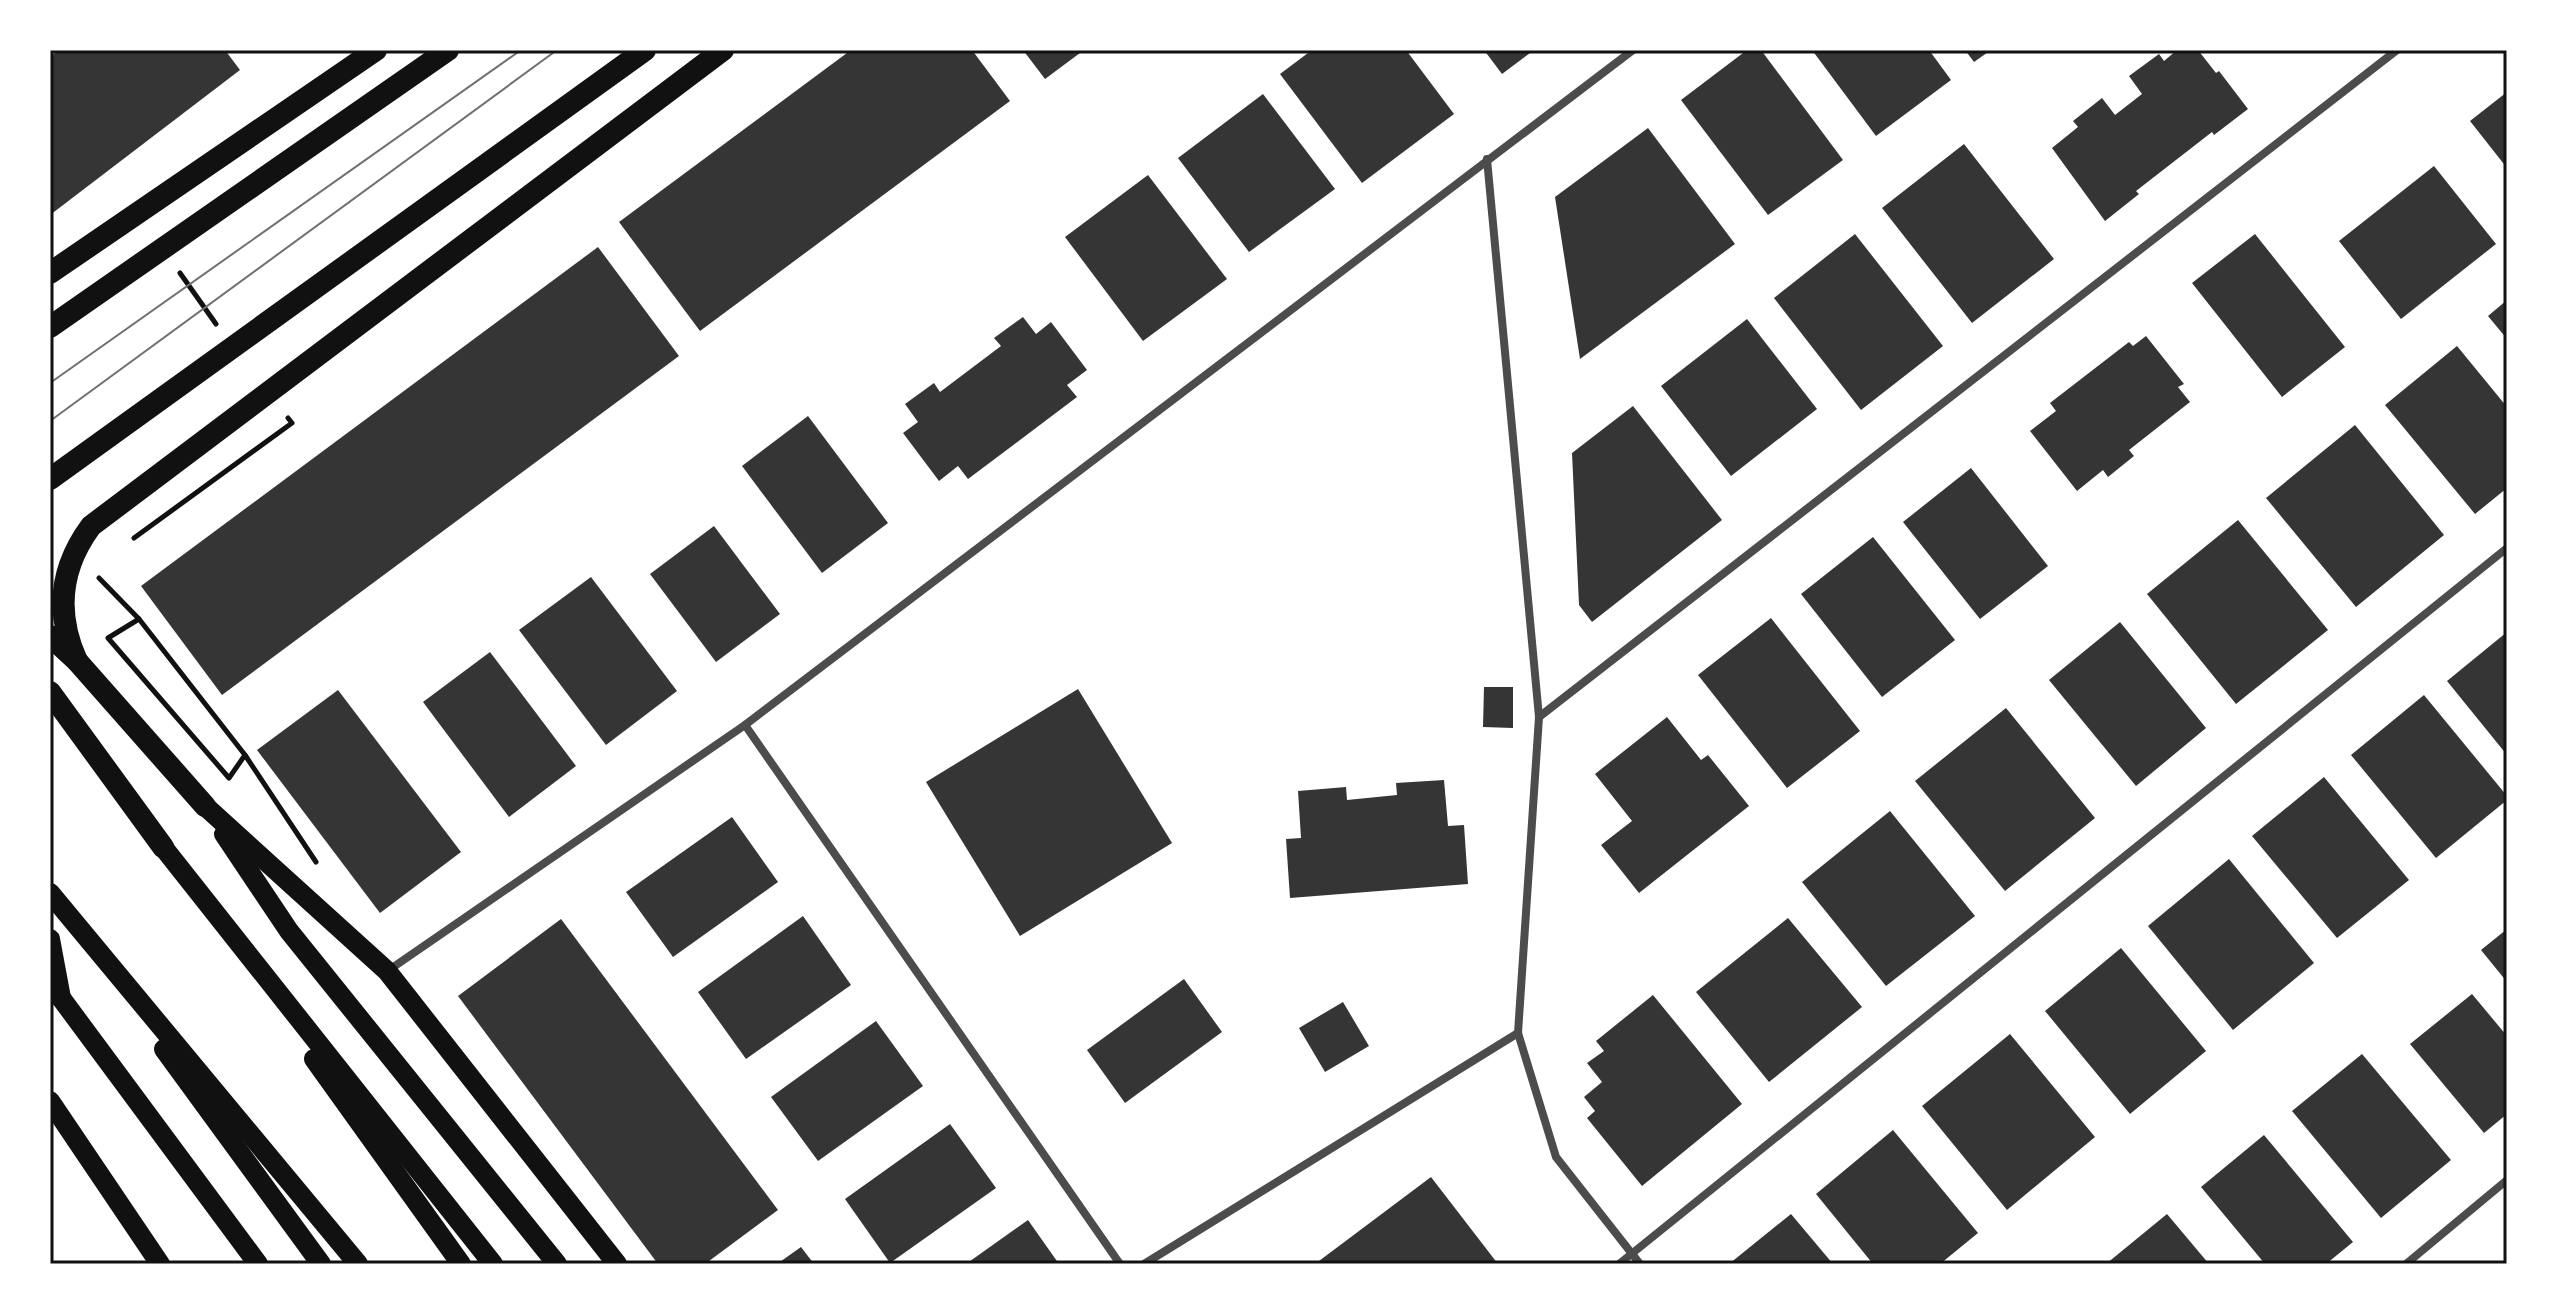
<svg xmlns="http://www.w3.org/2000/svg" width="2557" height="1314" font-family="Quicksand,sans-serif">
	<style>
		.building { fill: #353535 }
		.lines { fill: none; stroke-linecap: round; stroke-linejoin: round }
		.path { stroke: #111; stroke-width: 5 }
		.minor { stroke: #4c4c4c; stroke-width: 8 }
		.primary { stroke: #111; stroke-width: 20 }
		.trunk { stroke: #111; stroke-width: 22 }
		.tram { stroke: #707070; stroke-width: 2 }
		.neatline { fill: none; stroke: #111; stroke-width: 3 }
	</style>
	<rect width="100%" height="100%" fill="#fff"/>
	<!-- building -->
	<g class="building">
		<polygon points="59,50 225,50 240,70 50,215 50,57"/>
		<polygon points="851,50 972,50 1010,101 700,331 619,222"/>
		<polygon points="1023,50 1084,50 1045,79"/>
		<polygon points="1312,50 1406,50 1454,114 1362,183 1280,74"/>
		<polygon points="1484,50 1534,50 1502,74"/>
		<polygon points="1747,50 1761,50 1843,160 1768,215 1681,100"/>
		<polygon points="1812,50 1929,50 1951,80 1876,136"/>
		<polygon points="1965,50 1991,50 1974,62"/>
		<polygon points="2177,50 2198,50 2216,73 2219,71 2248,109 2214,135 2212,132 2136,191 2139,194 2105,221 2052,148 2078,127 2073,121 2102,98 2115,115 2142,94 2129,76 2159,54 2164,61"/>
		<polygon points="2507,92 2507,168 2470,121"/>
		<polygon points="1263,94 1335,189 1249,252 1178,158"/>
		<polygon points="1648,128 1735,244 1580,359 1555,197"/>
		<polygon points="1964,144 2054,259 1972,323 1882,208"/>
		<polygon points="2434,166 2496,244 2401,319 2339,241"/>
		<polygon points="1148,175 1227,279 1143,341 1065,237"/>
		<polygon points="1855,234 1943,346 1861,410 1774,298"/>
		<polygon points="2255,234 2345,347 2282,397 2192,283"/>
		<polygon points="598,247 679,356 222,695 141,586"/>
		<polygon points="2507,300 2507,339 2488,316"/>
		<polygon points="1023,317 1036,334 1051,322 1087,370 1067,385 1077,397 968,479 958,466 939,481 903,433 918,422 905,404 934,383 940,392 1001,346 994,338"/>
		<polygon points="1747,319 1817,409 1731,476 1661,386"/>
		<polygon points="2146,336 2184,384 2178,387 2190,402 2129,450 2134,456 2108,477 2103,470 2077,491 2030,431 2056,411 2050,403 2129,342 2133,346"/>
		<polygon points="2457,346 2507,407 2507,488 2475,514 2385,405"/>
		<polygon points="1633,406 1722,520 1592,622 1579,605 1572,453"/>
		<polygon points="808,416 888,523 822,573 742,466"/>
		<polygon points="2355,425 2444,535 2356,607 2266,498"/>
		<polygon points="1971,468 2048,566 1980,619 1903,522"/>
		<polygon points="2238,520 2328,630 2236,704 2147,594"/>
		<polygon points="714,526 780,614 716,662 650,574"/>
		<polygon points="1873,537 1955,640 1882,697 1801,594"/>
		<polygon points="591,577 677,691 606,745 519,630"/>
		<polygon points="1771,618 1860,731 1787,788 1698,675"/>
		<polygon points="2120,622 2206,728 2136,786 2049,680"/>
		<polygon points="2507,632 2507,755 2447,681"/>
		<polygon points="490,652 576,766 509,817 423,702"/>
		<polygon points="1484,687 1513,687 1513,728 1483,727"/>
		<polygon points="1078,689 1172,843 1020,936 926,782"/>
		<polygon points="338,690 461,852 380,913 257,750"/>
		<polygon points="2424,695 2507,796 2507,800 2436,858 2351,755"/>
		<polygon points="2006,708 2095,818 2005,891 1915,781"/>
		<polygon points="1667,717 1701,760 1708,755 1749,806 1639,893 1601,845 1632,821 1595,774"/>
		<polygon points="2324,777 2409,880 2337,938 2252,836"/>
		<polygon points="1444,780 1448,826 1464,825 1468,884 1290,898 1286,839 1301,838 1298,791 1346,787 1347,800 1397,795 1396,783"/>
		<polygon points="1890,811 1975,916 1886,986 1802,882"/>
		<polygon points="732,817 778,882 673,957 626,892"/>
		<polygon points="2229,859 2314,963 2233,1030 2148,926"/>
		<polygon points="803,916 851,985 746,1059 698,992"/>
		<polygon points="1788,918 1862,1007 1769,1082 1696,992"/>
		<polygon points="561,919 778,1210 705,1264 658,1264 458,996"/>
		<polygon points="2507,929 2507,982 2481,950"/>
		<polygon points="2121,948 2206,1051 2130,1114 2045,1011"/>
		<polygon points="1184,979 1222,1032 1125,1103 1087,1050"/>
		<polygon points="2472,994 2507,1036 2507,1114 2484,1133 2410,1044"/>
		<polygon points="1653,995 1742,1104 1642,1186 1587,1118 1595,1111 1584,1097 1602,1082 1587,1063 1604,1051 1596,1041"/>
		<polygon points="1343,1002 1369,1046 1325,1072 1299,1028"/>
		<polygon points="876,1021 923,1086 818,1161 771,1097"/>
		<polygon points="2010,1034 2095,1137 2007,1210 1922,1106"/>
		<polygon points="2362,1054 2451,1160 2381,1218 2292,1111"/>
		<polygon points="950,1124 996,1188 890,1263 845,1199"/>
		<polygon points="1893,1130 1978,1233 1940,1264 1873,1264 1816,1194"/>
		<polygon points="2264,1135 2353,1242 2326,1264 2265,1264 2201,1187"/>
		<polygon points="1431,1177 1498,1264 1315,1264"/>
		<polygon points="1791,1214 1833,1264 1729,1264"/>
		<polygon points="2167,1214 2209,1264 2106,1264"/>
		<polygon points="1028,1220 1059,1264 966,1264"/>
		<polygon points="801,1247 814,1264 777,1264"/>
	</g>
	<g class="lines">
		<!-- path -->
		<g class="path">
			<polyline points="180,273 216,324"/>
			<polyline points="134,538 292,423 288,418"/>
			<polyline points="99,578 139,619 108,638 229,778 245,755 316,862"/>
			<polyline points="139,619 245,755"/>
		</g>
		<!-- minor -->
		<g class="minor">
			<polyline points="1487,159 1539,717 1518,1033 1556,1157 1640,1264"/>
			<polyline points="1539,717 2397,50"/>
			<polyline points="745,725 1120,1264"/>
			<polyline points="389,970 745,725 1633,50"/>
			<polyline points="1144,1264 1518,1033"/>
			<polyline points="1619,1264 2507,548"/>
			<polyline points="2406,1264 2507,1180"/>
		</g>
		<!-- primary -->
		<g class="primary">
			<polyline points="205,806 387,971 617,1264"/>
			<polyline points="224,834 289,931 557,1264"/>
			<polyline points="163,847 493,1264"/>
			<polyline points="50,893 358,1264"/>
			<polyline points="50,939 61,998"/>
			<polyline points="50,988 61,998 258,1264"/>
			<polyline points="164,1049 321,1264"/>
			<polyline points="314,1059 461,1264"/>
			<polyline points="50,1101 160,1264"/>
		</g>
		<!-- trunk -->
		<g class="trunk">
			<polyline points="50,273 376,50"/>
			<polyline points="50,327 448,50"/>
			<polyline points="50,479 645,50"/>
			<polyline points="50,636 77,661 205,806"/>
			<path d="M77 661C55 613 60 568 91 526L723 50"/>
			<polyline points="50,692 163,847"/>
		</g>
		<!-- tram -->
		<g class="tram">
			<polyline points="50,383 521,50"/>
			<polyline points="50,421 557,50"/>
		</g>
	</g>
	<!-- border -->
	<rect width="2557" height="1314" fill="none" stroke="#ffffff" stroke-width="104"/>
	<rect x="52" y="52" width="2453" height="1210" class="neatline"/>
</svg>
